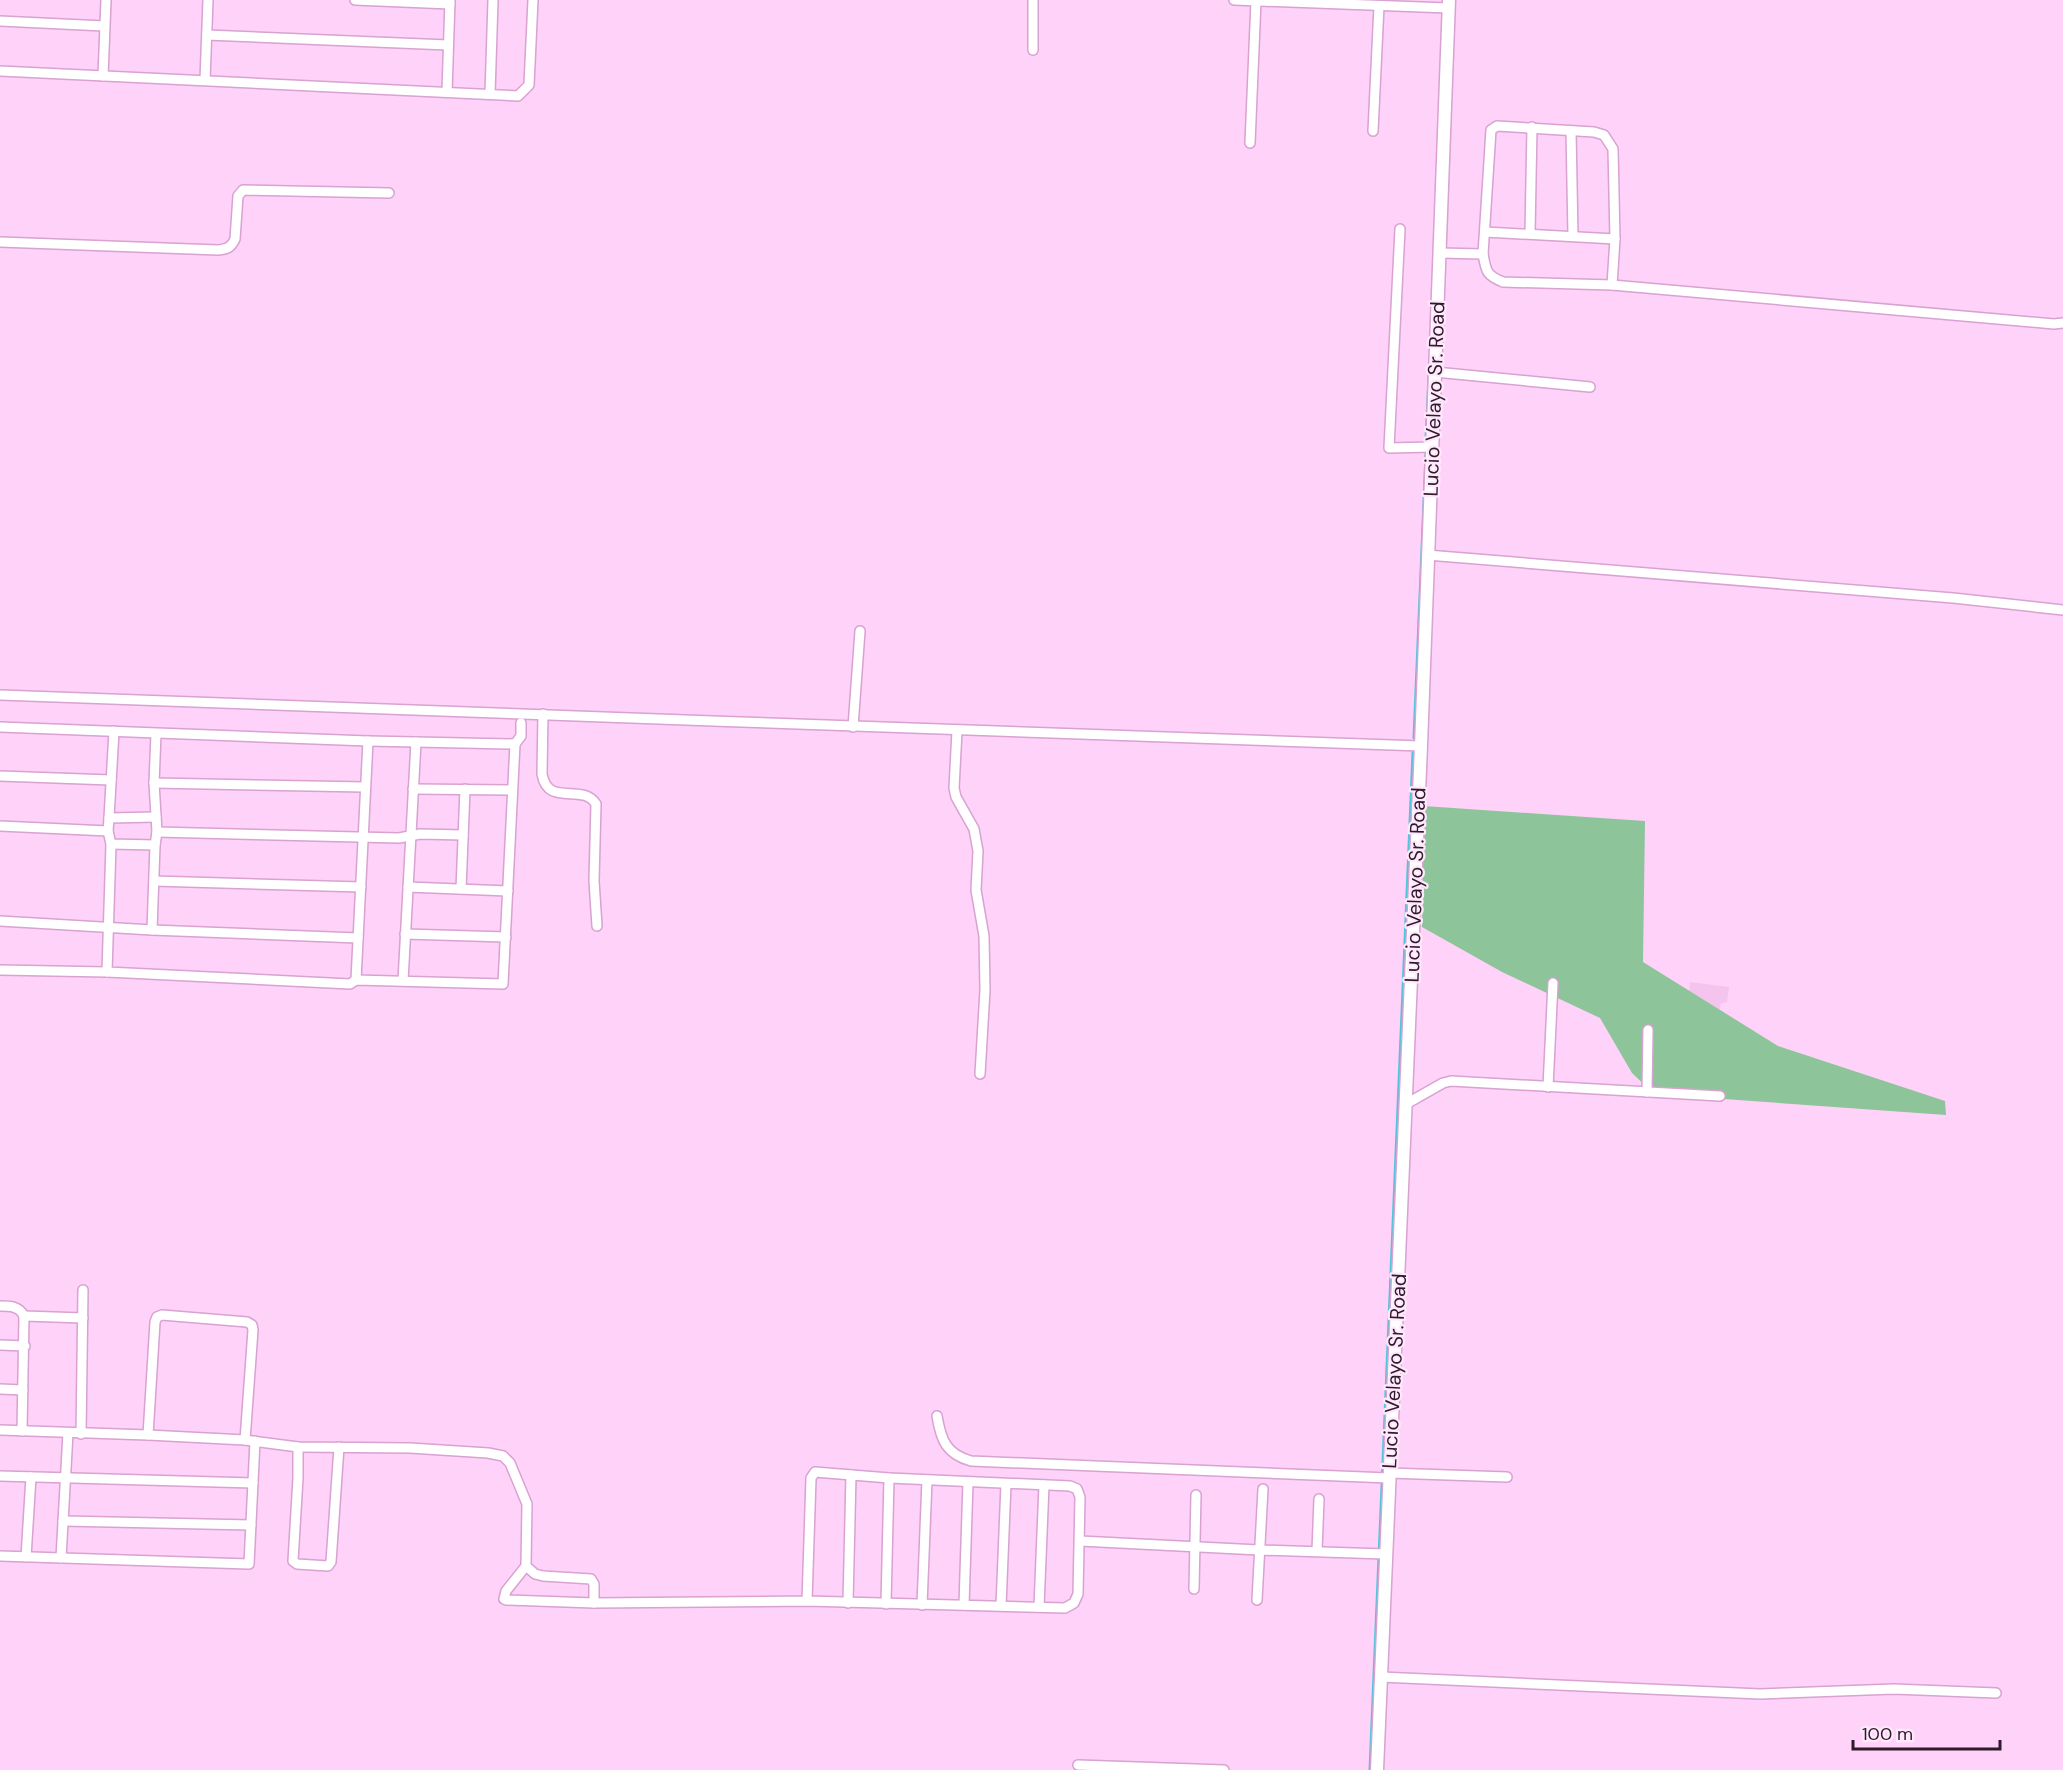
<svg xmlns="http://www.w3.org/2000/svg" width="2063" height="1770" font-family="'DM Sans',sans-serif">
	<style>
		.built { fill: #f4c4ee }
		.green { fill: #8ec49a }
		.lines { fill: none; stroke-linecap: round; stroke-linejoin: round }
		.stream { stroke: #4ec5d9; stroke-width: 3 }
		.minor-casing { stroke: #d8a2d1; stroke-width: 12 }
		.major-casing { stroke: #d8a2d1; stroke-width: 15 }
		.minor { stroke: #fff; stroke-width: 9 }
		.major { stroke: #fff; stroke-width: 12 }
		.labels { text-anchor: middle; dominant-baseline: central; stroke-width: 4.5; stroke-linejoin: round; paint-order: stroke }
		.street-label { font-size: 20px; fill: #2e1a2c; stroke: #ffe8fb }
	</style>
	<rect width="100%" height="100%" fill="#ffd2f9"/>
	<!-- built -->
	<polygon class="built" points="1690,982 1729,987 1727,1002 1721,1003 1718,1018 1688,1014"/>
	<!-- green -->
	<polygon class="green" points="1424,806 1645,821 1643,962 1778,1046 1945,1101 1946,1115 1654,1094 1632,1073 1600,1018 1502,972 1422,927"/>
	<g class="lines">
		<!-- stream -->
		<g class="stream">
			<polyline points="1426,438 1430,359"/>
			<polyline points="1414,738 1426,455"/>
			<polyline points="1370,1770 1413,752"/>
		</g>
		<!-- minor casing -->
		<g class="minor-casing">
			<g id="minor">
				<polyline points="355,0 450,4"/>
				<polyline points="1234,0 1448,8"/>
				<polyline points="0,21 104,26"/>
				<polyline points="207,35 448,45"/>
				<polyline points="1033,50 1033,0"/>
				<polyline points="0,71 518,96 529,85 533,0"/>
				<polyline points="103,76 106,0"/>
				<polyline points="205,80 208,0"/>
				<polyline points="447,92 450,0"/>
				<polyline points="490,94 493,0"/>
				<polyline points="1373,131 1379,6"/>
				<polyline points="1571,131 1573,236"/>
				<polyline points="1250,143 1256,1"/>
				<polyline points="1400,229 1389,448 1432,447"/>
				<polyline points="1485,232 1615,239"/>
				<polyline points="1530,233 1532,127"/>
				<path d="M0 242 218 250C227 249 231 248 235 239L238 196 243 190 389 193"/>
				<path d="M1440 253 1483 254C1486 271 1486 275 1503 282L1612 285 2054 324 2063 323"/>
				<polyline points="1483,254 1491,130 1497,126 1594,132 1604,135 1613,149 1615,239 1612,285"/>
				<polyline points="1435,372 1590,387"/>
				<polyline points="1427,555 1953,598 2063,610"/>
				<path d="M0 695C474 711 947 731 1421 746"/>
				<path d="M543 714 542 774C548 808 582 782 596 804L594 881 597 926"/>
				<polyline points="0,727 368,741 515,744"/>
				<polyline points="853,727 860,631"/>
				<polyline points="957,731 954,788 956,797 974,829 978,851 976,890 984,936 985,990 980,1074"/>
				<polyline points="0,776 111,780"/>
				<polyline points="154,783 365,787"/>
				<polyline points="413,789 512,790"/>
				<polyline points="109,818 114,731"/>
				<polyline points="0,826 108,831"/>
				<polyline points="157,832 399,838 420,834 463,835"/>
				<polyline points="111,844 107,972 350,984 356,980 503,984 515,744 521,736 521,723"/>
				<polyline points="155,845 111,844 108,831 109,818 156,817"/>
				<polyline points="154,881 361,887"/>
				<polyline points="408,887 508,891"/>
				<polyline points="461,889 465,789"/>
				<polyline points="0,921 152,930 358,938"/>
				<polyline points="152,930 155,845 157,832 154,783 156,734"/>
				<polyline points="405,934 506,937"/>
				<polyline points="0,970 107,972"/>
				<polyline points="356,980 368,741"/>
				<polyline points="403,981 416,742"/>
				<polyline points="1548,1087 1553,983"/>
				<polyline points="1647,1092 1648,1030"/>
				<polyline points="1406,1104 1443,1083 1451,1081 1720,1096"/>
				<path d="M0 1306C10 1306 19 1306 24 1316L22 1431"/>
				<polyline points="24,1316 83,1318"/>
				<polyline points="0,1345 25,1346"/>
				<polyline points="0,1389 23,1390"/>
				<path d="M937 1416C941 1440 946 1454 971 1461L1389 1478"/>
				<polyline points="0,1430 148,1435 245,1440 298,1447 410,1448 488,1453 503,1456 510,1463 527,1504 526,1566 535,1574 543,1576 591,1579 594,1584 594,1603"/>
				<polyline points="81,1434 83,1290"/>
				<polyline points="148,1435 155,1322 157,1317 162,1315 247,1322 252,1325 253,1330 245,1440"/>
				<polyline points="298,1447 298,1478 293,1561 297,1564 328,1566 331,1562 339,1447"/>
				<polyline points="1389,1473 1507,1477"/>
				<polyline points="0,1476 253,1483"/>
				<polyline points="63,1521 251,1525"/>
				<polyline points="1080,1541 1259,1550 1385,1554"/>
				<polyline points="1317,1551 1319,1499"/>
				<polyline points="0,1556 249,1564 255,1441"/>
				<polyline points="26,1557 31,1477"/>
				<polyline points="61,1558 68,1433"/>
				<polyline points="526,1566 506,1591 504,1599 506,1600 594,1603 807,1601 1065,1608 1074,1603 1078,1594 1080,1497 1077,1489 1070,1486 889,1478 815,1472 811,1478 807,1601"/>
				<polyline points="1194,1589 1196,1495"/>
				<polyline points="1257,1600 1263,1489"/>
				<polyline points="848,1603 851,1475"/>
				<polyline points="886,1604 889,1478"/>
				<polyline points="922,1605 927,1480"/>
				<polyline points="964,1605 968,1482"/>
				<polyline points="1001,1606 1006,1484"/>
				<polyline points="1039,1607 1044,1485"/>
				<polyline points="1381,1677 1760,1694 1894,1689 1996,1693"/>
				<polyline points="1078,1765 1224,1770"/>
			</g>
		</g>
		<!-- major casing -->
		<g class="major-casing">
			<polyline id="major" points="1377,1770 1421,746 1449,0"/>
		</g>
		<!-- minor -->
		<use href="#minor" class="minor"/>
		<!-- major -->
		<use href="#major" class="major"/>
	</g>
	<g class="labels">
		<!-- street labels -->
		<g class="street-label">
			<text transform="translate(1434 399) rotate(-88)">Lucio Velayo Sr. Road</text>
			<text transform="translate(1415 885) rotate(-88)">Lucio Velayo Sr. Road</text>
			<text transform="translate(1394 1371) rotate(-87)">Lucio Velayo Sr. Road</text>
		</g>
	</g>
	<!-- scale -->
	<path d="M1853 1740v9h147v-9" fill="none" stroke="#2e1a2c" stroke-width="3"/>
	<text x="1862" y="1740" font-size="18" fill="#2e1a2c" stroke="#ffe8fb" stroke-width="4.5" paint-order="stroke">100 m</text>
</svg>
